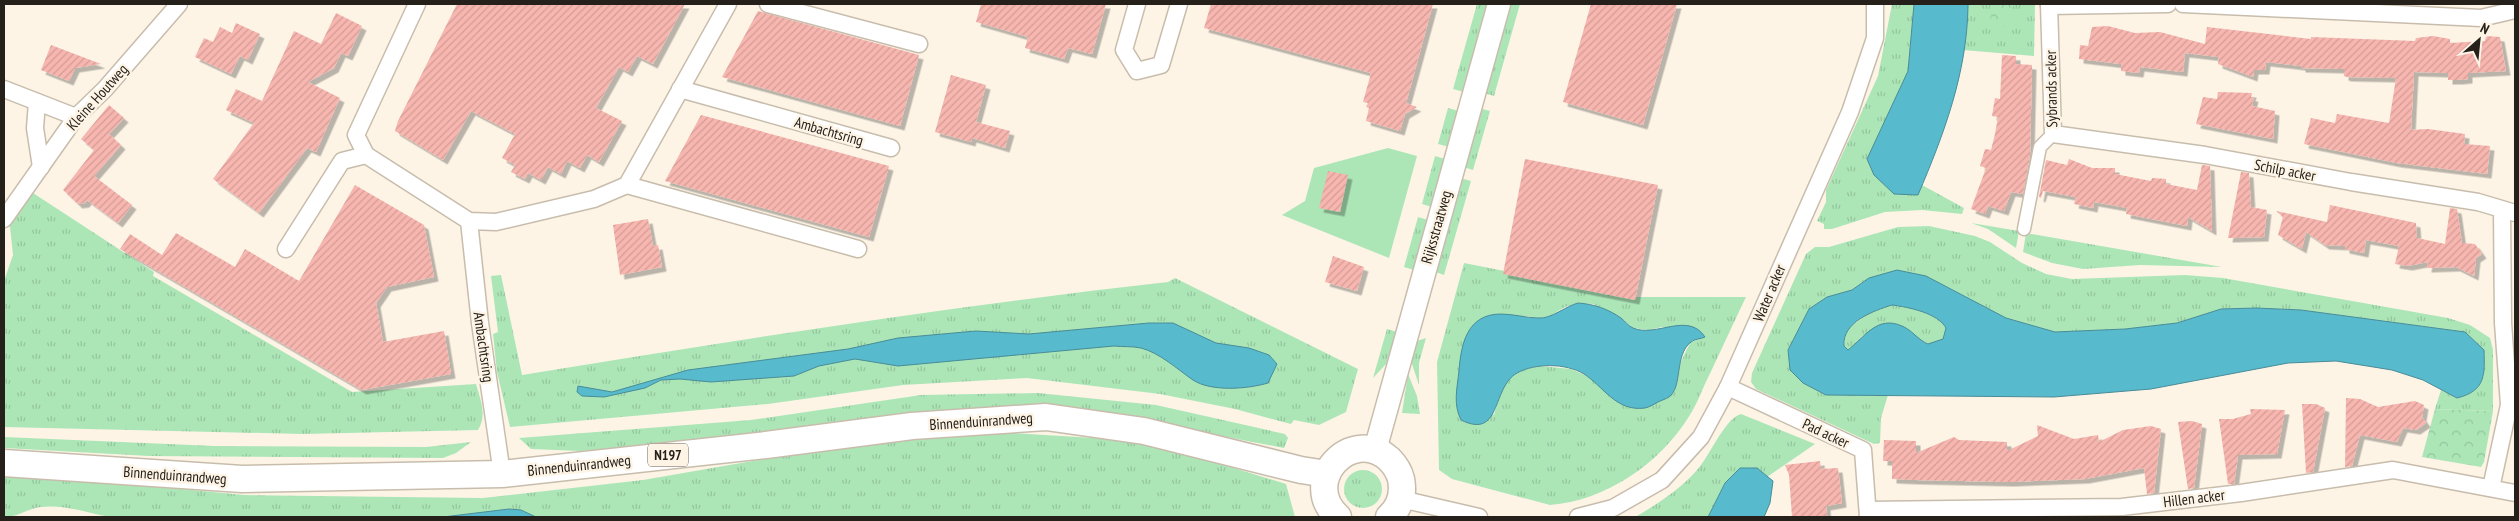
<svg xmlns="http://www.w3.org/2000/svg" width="2519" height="521" font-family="'PT Sans Narrow',sans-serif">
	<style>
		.grass { fill: url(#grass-tufts); fill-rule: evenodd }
		.park { fill: url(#park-crowns) }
		.garden { fill: #ace6b7 }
		.water { fill: #57bacd; stroke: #488c97; fill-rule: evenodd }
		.building { fill: url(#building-hatch); filter: url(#shadow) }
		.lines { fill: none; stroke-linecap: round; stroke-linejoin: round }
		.pedestrian-casing { stroke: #c8bdac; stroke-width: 15 }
		.minor-casing { stroke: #c8bdac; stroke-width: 19 }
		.secondary-casing { stroke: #c8bdac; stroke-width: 25 }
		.primary-casing { stroke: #c8bdac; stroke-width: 29 }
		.pedestrian { stroke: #fff; stroke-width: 12 }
		.minor { stroke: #fff; stroke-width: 16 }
		.secondary { stroke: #fff; stroke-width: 22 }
		.primary { stroke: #fff; stroke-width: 26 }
		.labels { text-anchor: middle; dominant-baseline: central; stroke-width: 5; stroke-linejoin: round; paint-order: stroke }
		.shield { fill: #fdf4e6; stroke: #666057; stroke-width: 1 }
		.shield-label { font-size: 14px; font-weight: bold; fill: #25201a }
		.street-label { font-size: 15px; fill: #25201a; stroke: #fdf4e6 }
	</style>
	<defs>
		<pattern id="grass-tufts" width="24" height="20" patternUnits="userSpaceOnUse" patternTransform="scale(1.25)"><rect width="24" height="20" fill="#ace6b7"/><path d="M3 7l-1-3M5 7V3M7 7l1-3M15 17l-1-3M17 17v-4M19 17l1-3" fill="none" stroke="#94c59d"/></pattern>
		<pattern id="park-crowns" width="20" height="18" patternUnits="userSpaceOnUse" patternTransform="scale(1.25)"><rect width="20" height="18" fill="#ace6b7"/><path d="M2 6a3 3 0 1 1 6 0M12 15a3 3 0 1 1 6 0" fill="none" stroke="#94c59d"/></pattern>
		<pattern id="building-hatch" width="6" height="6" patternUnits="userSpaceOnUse" patternTransform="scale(1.25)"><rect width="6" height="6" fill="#f7b6af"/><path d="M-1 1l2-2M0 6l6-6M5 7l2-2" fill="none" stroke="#d49c96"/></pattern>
		<filter id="shadow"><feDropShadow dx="4.5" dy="4.5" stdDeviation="0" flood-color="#0004"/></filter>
	</defs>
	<rect width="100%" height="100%" fill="#fdf4e6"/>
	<!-- grass -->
	<g class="grass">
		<polygon points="1477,4 1489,4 1464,92 1453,89"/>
		<polygon points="1509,4 1520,4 1494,96 1484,93"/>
		<polygon points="1892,4 1914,4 1908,71 1867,160 1918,195 1922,185 1964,208 1962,214 1922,210 1885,212 1832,229 1824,229 1824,224 1817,221 1826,202 1826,190 1878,76"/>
		<polygon points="1968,4 2035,4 2034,56 1963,50"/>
		<polygon points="1448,108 1459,111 1449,147 1438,144"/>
		<polygon points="1479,108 1490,111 1473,170 1463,167"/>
		<polygon points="1435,156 1445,159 1432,207 1422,204"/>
		<path d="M49 161 54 164 33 193 154 272 153 276 352 392 476 384C481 401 487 416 478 430L302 434 4 427V281L13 255 9 217Z"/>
		<polygon points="1460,178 1471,181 1444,275 1433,271"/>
		<polygon points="1418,217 1428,220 1414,270 1404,267"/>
		<polygon points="1971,223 2019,231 2016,248 1988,229"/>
		<path d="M1929 226 1975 236 1990 242 2022 263 2046 274 2072 279 2185 275 2223 278 2448 318 2470 325 2490 338 2493 350V411L2435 409 2441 390 2457 398C2485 391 2485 376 2484 350L2465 332 2301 310 2256 308 2221 309 2177 323 2125 329 2055 332 2006 318 1926 276 1869 278 1852 290 1827 297 1809 309 1788 350 1803 383 1826 395H1888L1881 418 1880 443 1874 444 1756 389 1751 382 1752 373 1806 254 1815 247H1829L1898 227Z"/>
		<polygon points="2026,233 2222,267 2140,265 2083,269 2052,263 2023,252"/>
		<path d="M1464 263 1635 297H1746C1732 326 1719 355 1705 384 1700 395 1695 408 1688 418 1659 464 1605 501 1550 505L1452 479 1439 470 1437 362ZM1578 303 1593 304 1621 318 1632 328 1649 330 1662 327 1705 337 1691 342C1678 362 1674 393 1652 405L1571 369 1540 366 1519 371 1509 378 1501 390 1494 415 1458 378 1462 347 1525 316 1540 318 1550 316 1565 307Z"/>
		<path d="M501 275 522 375C736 340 952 306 1168 282L1175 278 1358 369 1346 412 1319 425 1294 420 1291 424 1235 409 1160 394 1027 378 903 385 768 404 510 427 497 372 493 334 498 332 491 276Z"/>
		<path d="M1892 305C1908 307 1938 313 1946 328L1943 339 1929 344 1913 336 1904 327 1862 336 1857 343 1848 350 1844 346 1846 330 1869 313Z"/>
		<polygon points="1387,329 1397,332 1386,364 1373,378"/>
		<polygon points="1426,338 1419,363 1419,385 1410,358 1414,342"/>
		<polygon points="1408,374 1417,396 1420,414 1402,413"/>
		<polygon points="1038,393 1156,405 1285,434 1288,438 1284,448 1279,447 1113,415 1018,406 891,415 663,445 580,451 531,449 519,438 751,420 921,395"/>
		<path d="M1741 414 1815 444 1767 477 1757 468 1725 483 1708 517H1635C1658 504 1685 486 1701 465 1711 452 1726 418 1741 414Z"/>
		<path d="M981 431 1127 440 1182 452 1286 484 1295 517H536L521 510 509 509 443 517H110C88 513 63 504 41 507 26 509 19 517 4 517V472L244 495 483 498 643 480 880 439Z"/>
		<polygon points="4,437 215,446 426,447 471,442 456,453 443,458 149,456 4,448"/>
		<circle cx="1363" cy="489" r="19"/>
	</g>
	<!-- park -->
	<g class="park">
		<polygon points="1993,4 2014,4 2004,27 1990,19"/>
		<polygon points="2435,409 2493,411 2484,462 2481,467 2422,457"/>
	</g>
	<!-- garden -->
	<polygon class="garden" points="1388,148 1417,156 1389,258 1282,215 1305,201 1314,168"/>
	<!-- water -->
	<g class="water">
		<path d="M1914 4H1968V6C1967 73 1944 134 1918 195L1894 194 1874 175 1867 159 1908 71Z"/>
		<path d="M1897 270 1926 276 2006 318 2055 332 2125 329 2177 323 2221 309 2256 308 2301 310 2465 332 2484 350C2485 376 2485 391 2457 398L2423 380 2392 370 2336 361 2288 363 2151 389 2054 397 1826 395 1803 383 1790 370 1788 350 1809 309 1827 297 1852 290 1869 278ZM1892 305C1908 307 1938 313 1946 328L1943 339 1928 344C1918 340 1912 330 1902 326 1877 315 1865 337 1848 350L1844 346C1842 322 1873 311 1892 305Z"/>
		<path d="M1578 303C1594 304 1608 309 1621 318 1625 321 1628 326 1633 328 1656 338 1688 311 1705 337 1701 339 1694 339 1691 342 1674 355 1683 387 1669 397 1666 399 1662 400 1658 402 1654 404 1650 407 1645 408 1616 412 1603 386 1584 374 1566 363 1535 363 1517 373 1491 388 1502 440 1461 420 1453 404 1457 389 1459 371 1461 344 1467 314 1501 314 1514 314 1526 318 1539 318 1551 319 1566 306 1578 303Z"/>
		<path d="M1149 323H1173L1216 343 1249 348 1269 355 1277 364 1268 383C1248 389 1211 392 1193 380 1177 369 1160 353 1141 348 1132 346 1122 347 1114 346L898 366 855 359 819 366 794 376 711 382 680 379 661 380 645 388 604 397 582 396 577 392 578 386 612 392 688 370 848 349 898 338 976 331 1029 334Z"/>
		<polygon points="1740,468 1757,468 1773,481 1770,503 1764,517 1708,517 1725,483"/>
		<polygon points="509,509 521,510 536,517 443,517"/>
	</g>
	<!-- building -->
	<g class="building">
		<polygon points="457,4 685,4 653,64 637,56 628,72 619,67 596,108 622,121 599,162 587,155 580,168 567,161 561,174 548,167 541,180 528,173 525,179 511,172 515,165 502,158 515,134 471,111 443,160 395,131 398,121"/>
		<polygon points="981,4 1106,4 1092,54 1068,48 1064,59 1025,48 1028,37 976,22"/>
		<polygon points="1211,4 1433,4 1406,103 1417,107 1405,114 1400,131 1366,121 1369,108 1366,107 1368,103 1363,102 1371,73 1204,28"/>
		<polygon points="1591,4 1677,4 1643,125 1563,102"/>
		<polygon points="758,11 919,55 900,126 722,77"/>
		<polygon points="336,13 362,26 348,56 341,53 334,68 308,82 340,98 316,152 307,148 259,213 213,179 254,123 226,110 236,89 262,101 294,31 321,44"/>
		<polygon points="236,23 260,34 248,60 240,56 231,74 195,57 204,38 213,42 220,27 232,33"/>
		<polygon points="2108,26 2135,33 2160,32 2205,44 2207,27 2311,39 2311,37 2415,41 2416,38 2433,36 2450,39 2450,43 2485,41 2486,36 2500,37 2506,71 2468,73 2468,79 2458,80 2448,80 2448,73 2414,72 2411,130 2428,129 2465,134 2464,144 2490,146 2487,174 2397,163 2304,144 2311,118 2335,123 2337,114 2389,123 2396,78 2347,77 2344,76 2344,69 2301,68 2301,66 2266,62 2265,70 2254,70 2253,77 2218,64 2219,57 2185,53 2183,72 2140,67 2139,73 2121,71 2121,64 2079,59 2080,45 2088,46 2092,27"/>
		<polygon points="51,45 101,64 75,68 69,81 41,70"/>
		<polygon points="2002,55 2016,56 2016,64 2032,65 2030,155 2023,194 2011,192 2004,211 1988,206 1985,214 1971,209 1986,168 1980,166 1985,149 1991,150 1995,134 1998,117 1992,116 1995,98 2000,99"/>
		<polygon points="951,75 986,85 976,122 1010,131 1005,148 972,138 971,142 935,132"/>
		<polygon points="2218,92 2252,93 2251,97 2254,97 2252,106 2275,111 2273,139 2196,124 2203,97 2217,99"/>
		<polygon points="109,105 124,118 109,134 121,145 94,176 132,205 118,223 87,200 85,203 78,204 63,190 94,150 81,139"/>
		<polygon points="701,115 889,166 869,237 665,181"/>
		<polygon points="1525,159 1658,185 1635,300 1503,274"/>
		<polygon points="2069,159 2092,168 2115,168 2115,174 2151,181 2152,178 2166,179 2166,184 2197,190 2202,165 2210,166 2212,231 2188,217 2187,226 2126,214 2127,208 2111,205 2094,202 2093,208 2074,204 2076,197 2043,191 2041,198 2039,197 2046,160 2067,165"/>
		<polygon points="1328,171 1348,175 1340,212 1319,208"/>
		<polygon points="2241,172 2249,173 2251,207 2267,210 2264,237 2228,238"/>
		<polygon points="355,185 424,225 434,277 387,287 376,303 383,342 444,331 451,374 362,390 120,249 130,234 162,255 176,233 235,267 245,249 299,281"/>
		<polygon points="2330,205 2416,223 2417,238 2445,244 2450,208 2457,209 2462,243 2475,244 2482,254 2476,258 2474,276 2456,267 2427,268 2428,262 2408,266 2395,264 2399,246 2366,240 2364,253 2345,249 2345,246 2325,245 2306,232 2302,249 2278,235 2283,217 2276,211 2327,222"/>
		<polygon points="648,219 653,246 658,245 662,267 620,275 613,225"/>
		<polygon points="1333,256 1364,267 1357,291 1325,282"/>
		<polygon points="2346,398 2360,399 2378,407 2415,401 2424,405 2422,417 2426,423 2416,430 2403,428 2397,442 2360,435 2352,466 2345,467"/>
		<polygon points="2302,404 2316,404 2325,408 2313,472 2306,473"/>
		<polygon points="2250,409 2285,410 2277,454 2238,455 2234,484 2228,484 2219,419 2233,419 2251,414"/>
		<polygon points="2192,421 2202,424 2194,488 2188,489 2178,422"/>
		<polygon points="2037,425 2074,439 2098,435 2099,442 2123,430 2151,426 2161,429 2154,493 2147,494 2144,468 2085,479 2010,482 1916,480 1892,479 1892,461 1883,461 1884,440 1916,441 1916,453 1954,437 1959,440 2007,442 2007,451 2038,436"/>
		<polygon points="1820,461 1821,469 1838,468 1842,503 1826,506 1827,517 1792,517 1789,475 1785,465"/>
	</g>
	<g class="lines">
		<!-- pedestrian casing -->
		<g class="pedestrian-casing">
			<polyline id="pedestrian" points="2024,229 2040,147 2053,134"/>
		</g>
		<!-- minor casing -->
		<g class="minor-casing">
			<g id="minor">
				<polyline points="417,4 356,135 366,155 469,221 496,222 594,199 627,185 728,4"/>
				<polyline points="768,4 919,44"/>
				<polyline points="1137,4 1124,50 1137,71 1161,65 1179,4"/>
				<polyline points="2049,4 2053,134 2205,155 2351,182 2478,202 2515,213"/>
				<polyline points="2183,4 2481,18 2515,10"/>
				<polyline points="2049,6 2168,4"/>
				<polyline points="4,89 76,117"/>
				<polyline points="680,89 891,148"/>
				<polyline points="37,102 35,128 41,167"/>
				<polyline points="627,185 858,249"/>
				<polyline points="4,219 76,117 105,89 179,4"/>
				<polyline points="469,221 480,323 502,474"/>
				<polyline points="286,249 342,161 366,155"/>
				<polyline points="1728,387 1863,450 1868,517"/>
				<polyline points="2491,488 2509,405 2503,323 2502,210"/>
				<polyline points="1401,499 1479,517"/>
				<polyline points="1868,510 2122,507 2241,493 2393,470 2515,493"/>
				<polyline points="1578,517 1613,508 1662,480 1701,437 1728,387 1850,112 1875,38 1875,4"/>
			</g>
		</g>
		<!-- secondary casing -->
		<g class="secondary-casing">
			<polyline id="secondary" points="1375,450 1499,4"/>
		</g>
		<!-- primary casing -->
		<g class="primary-casing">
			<g id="primary">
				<polyline points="4,463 242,479 502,474 766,445 912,426 1046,417 1144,431 1301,470 1327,474"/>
				<path d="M1338 517C1299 482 1351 425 1389 459 1395 465 1399 471 1401 479 1404 494 1400 507 1389 517"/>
			</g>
		</g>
		<!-- pedestrian -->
		<use href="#pedestrian" class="pedestrian"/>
		<!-- minor -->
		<use href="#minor" class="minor"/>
		<!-- secondary -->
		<use href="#secondary" class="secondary"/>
		<!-- primary -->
		<use href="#primary" class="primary"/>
	</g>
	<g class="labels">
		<!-- shield labels -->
		<rect class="shield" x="648" y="443.5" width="40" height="23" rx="4"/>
		<g class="shield-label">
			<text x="668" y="455">N197</text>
		</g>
		<!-- street labels -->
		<g class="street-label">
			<text transform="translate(2051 89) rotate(-91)">Sybrands acker</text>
			<text transform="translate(97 97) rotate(-48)">Kleine Houtweg</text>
			<text transform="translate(829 131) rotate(16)">Ambachtsring</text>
			<text transform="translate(2285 170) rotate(11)">Schilp acker</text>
			<text transform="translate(1436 227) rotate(-74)">Rijksstraatweg</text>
			<text transform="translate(1769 293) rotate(-67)">Water acker</text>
			<text transform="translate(484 347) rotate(82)">Ambachtsring</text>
			<text transform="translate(981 421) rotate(-4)">Binnenduinrandweg</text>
			<text transform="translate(1826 433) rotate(25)">Pad acker</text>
			<text transform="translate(579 465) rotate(-6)">Binnenduinrandweg</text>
			<text transform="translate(175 475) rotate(4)">Binnenduinrandweg</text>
			<text transform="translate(2194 498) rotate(-7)">Hillen acker</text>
		</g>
	</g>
	<!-- border -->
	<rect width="2519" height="521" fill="none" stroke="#25201a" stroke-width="10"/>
	<!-- north arrow -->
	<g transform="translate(2479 40) rotate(27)" stroke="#fdf4e6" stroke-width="4" paint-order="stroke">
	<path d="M0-4L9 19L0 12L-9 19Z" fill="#25201a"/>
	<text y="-8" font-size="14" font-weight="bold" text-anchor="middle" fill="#25201a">N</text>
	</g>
</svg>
